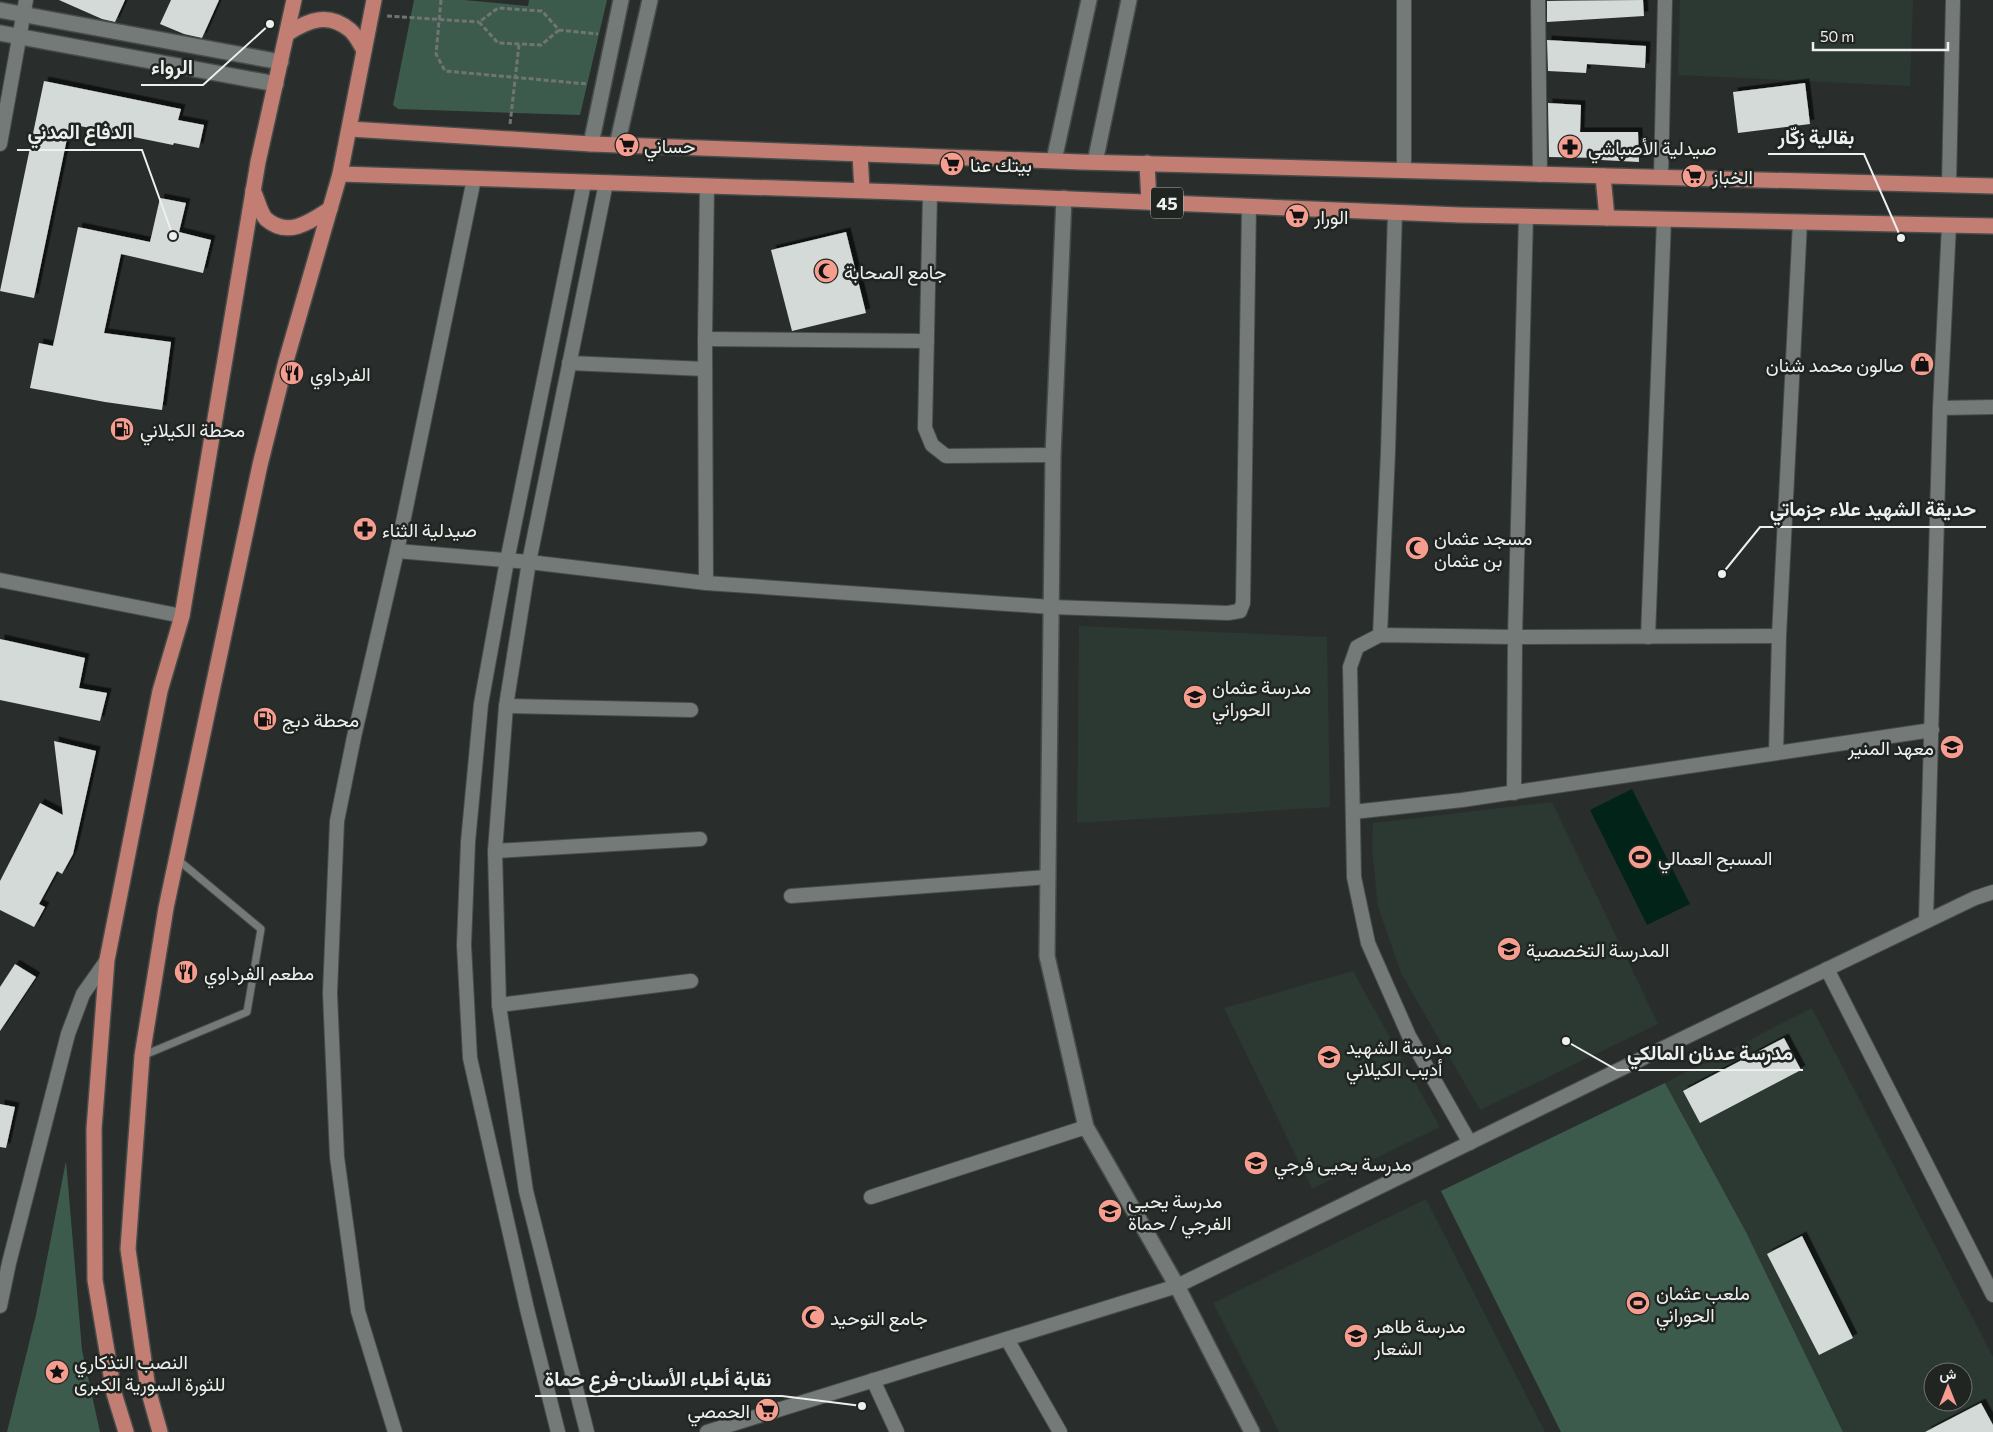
<svg xmlns="http://www.w3.org/2000/svg" width="1993" height="1432" font-family="Commissioner,Vazirmatn,sans-serif">
	<style>
		.built { fill: #2c3832; fill-rule: evenodd }
		.green { fill: #3d5b4d }
		.water { fill: #022418 }
		.building { fill: #d3dad7; filter: url(#shadow) }
		.lines { fill: none; stroke-linecap: round; stroke-linejoin: round }
		.lane-casing { stroke: #474b49; stroke-width: 9 }
		.street-casing { stroke: #474b49; stroke-width: 16 }
		.secondary-casing { stroke: #474b49; stroke-width: 18 }
		.primary-casing { stroke: #474b49; stroke-width: 18 }
		.path { stroke: #707573; stroke-width: 3; stroke-dasharray: 5 2.5; stroke-linecap: butt }
		.lane { stroke: #747a77; stroke-width: 7 }
		.street { stroke: #747a77; stroke-width: 14 }
		.secondary { stroke: #747a77; stroke-width: 15 }
		.primary { stroke: #c27e73; stroke-width: 15 }
		.labels { text-anchor: middle; dominant-baseline: central; stroke-width: 5; stroke-linejoin: round; paint-order: stroke }
		.shield { fill: #202522; stroke: #b0b3b2; stroke-width: 1 }
		.shield-label { font-size: 18px; font-weight: bold; fill: #edf0ef }
		.poi-label { font-size: 19px; fill: #edf0ef; stroke: #202522; text-anchor: start }
		.leader { fill: none; stroke: #edf0ef; stroke-width: 2 }
		.callout-dot { fill: #edf0ef; stroke: #202522; stroke-width: 2 }
		.callout-label { font-size: 20px; text-anchor: middle; font-weight: bold; fill: #edf0ef; stroke: #202522; stroke-width: 5; stroke-linejoin: round; paint-order: stroke }
	</style>
	<defs>
		<filter id="shadow"><feDropShadow dx="4.5" dy="-4.5" stdDeviation="0" flood-color="#0009"/></filter>
	</defs>
	<rect width="100%" height="100%" fill="#292e2c"/>
	<!-- built -->
	<g class="built">
		<polygon points="1680,0 1913,0 1910,86 1678,75"/>
		<polygon points="1079,626 1327,637 1330,807 1077,823"/>
		<polygon points="1552,802 1658,1024 1480,1110 1401,973 1378,907 1372,849 1373,823"/>
		<polygon points="1353,971 1440,1127 1312,1189 1224,1008"/>
		<path d="M1812 1008 1993 1357V1432H1843L1746 1232 1665 1083ZM1933 1372H1963V1402H1933Z"/>
		<polygon points="1426,1199 1545,1432 1279,1432 1213,1303"/>
	</g>
	<!-- green -->
	<g class="green">
		<polygon points="414,0 464,0 528,6 529,0 607,0 580,115 398,109 393,105"/>
		<polygon points="1665,1083 1746,1232 1843,1432 1561,1432 1441,1191"/>
		<polygon points="66,1161 82,1350 100,1432 7,1432 36,1315"/>
	</g>
	<!-- water -->
	<polygon class="water" points="1632,789 1690,904 1647,925 1590,810"/>
	<!-- building -->
	<g class="building">
		<polygon points="59,0 125,0 115,22 102,19"/>
		<polygon points="171,0 219,0 202,38 184,34 160,24"/>
		<polygon points="1643,0 1644,16 1547,22 1547,1"/>
		<polygon points="1547,40 1646,46 1645,68 1587,64 1586,73 1548,71"/>
		<polygon points="44,81 181,109 178,120 204,125 199,148 174,143 173,145 70,124 34,298 0,291"/>
		<polygon points="1805,83 1810,124 1738,133 1733,92"/>
		<polygon points="1548,103 1581,105 1580,132 1638,132 1639,162 1601,160 1601,158 1549,157"/>
		<polygon points="160,198 186,203 179,232 211,240 203,273 121,254 104,333 171,342 162,410 105,402 30,388 39,343 53,346 78,227 150,242"/>
		<polygon points="846,232 866,313 792,331 771,250"/>
		<polygon points="0,639 85,658 79,688 107,693 100,721 0,700"/>
		<polygon points="54,741 96,751 73,854 62,874 57,871 39,904 45,907 34,927 0,910 0,881 40,803 63,815"/>
		<polygon points="15,964 36,977 0,1031 0,987"/>
		<polygon points="1784,1038 1801,1070 1700,1123 1683,1091"/>
		<polygon points="0,1104 15,1107 6,1148 0,1147"/>
		<polygon points="1802,1236 1853,1338 1819,1355 1767,1254"/>
		<polygon points="1981,1403 1993,1425 1993,1432 1925,1432"/>
	</g>
	<g class="lines">
		<!-- lane casing -->
		<g class="lane-casing">
			<polyline id="lane" points="142,1056 247,1012 261,929 177,859"/>
		</g>
		<!-- street casing -->
		<g class="street-casing">
			<g id="street">
				<polyline points="1538,0 1540,175"/>
				<polyline points="0,144 26,0"/>
				<polyline points="1404,170 1404,0"/>
				<polyline points="1661,177 1665,0"/>
				<polyline points="1949,184 1953,0"/>
				<polyline points="930,193 925,428 932,445 946,456 1053,455"/>
				<polyline points="705,339 927,341"/>
				<polyline points="569,363 705,369"/>
				<polyline points="1940,408 1993,407"/>
				<polyline points="397,551 529,562 706,583 1051,607 1228,613 1240,611 1243,603 1249,206"/>
				<polyline points="0,580 182,616"/>
				<polyline points="706,583 705,339 707,186"/>
				<polyline points="1380,635 1388,452 1395,212"/>
				<polyline points="1648,637 1664,219"/>
				<polyline points="506,706 691,710"/>
				<polyline points="1776,753 1779,636 1800,222"/>
				<polyline points="1514,793 1515,637 1526,216"/>
				<polyline points="1353,812 1462,800 1932,730"/>
				<polyline points="495,851 700,839"/>
				<polyline points="791,896 1048,877"/>
				<polyline points="1926,921 1940,408 1949,225"/>
				<polyline points="1827,969 1993,1295"/>
				<polyline points="499,1005 691,981"/>
				<polyline points="1470,1143 1409,1036 1368,943 1354,877 1350,667 1357,647 1380,635 1515,637 1779,636"/>
				<polyline points="871,1197 1086,1127"/>
				<polyline points="0,1306 9,1263 68,1034 83,994 107,960"/>
				<polyline points="1007,1339 1060,1432"/>
				<polyline points="873,1380 897,1432"/>
				<polyline points="395,1432 358,1311 337,1157 330,993 337,821 354,737 397,551 474,179"/>
				<polyline points="558,1432 527,1309 470,1058 464,945 468,842 481,704 507,561 584,183"/>
				<polyline points="587,1432 526,1191 499,1005 495,851 506,706 529,562 606,183"/>
				<polyline points="707,1432 1177,1286 1688,1036 1975,898 1993,892"/>
			</g>
		</g>
		<!-- secondary casing -->
		<g class="secondary-casing">
			<g id="secondary">
				<polyline points="0,10 281,62"/>
				<polyline points="0,33 276,84"/>
				<polyline points="591,144 621,0"/>
				<polyline points="617,145 650,0"/>
				<polyline points="1054,160 1089,0"/>
				<polyline points="1095,162 1129,0"/>
				<polyline points="1064,198 1053,455 1047,956 1086,1127 1177,1286 1252,1432"/>
			</g>
		</g>
		<!-- primary casing -->
		<g class="primary-casing">
			<g id="primary">
				<path d="M288 33C309 20 328 12 350 30 356 35 360 44 364 50"/>
				<polyline points="350,129 591,144 1081,162 1993,186"/>
				<polyline points="860,154 862,190"/>
				<polyline points="1147,163 1149,202"/>
				<polyline points="340,174 899,192 1460,215 1993,226"/>
				<polyline points="1603,176 1607,218"/>
				<path d="M253 190C257 198 260 213 266 219 288 238 310 222 330 209"/>
				<polyline points="126,1432 114,1393 95,1280 94,1129 107,960 160,691 182,616 258,162 294,0"/>
				<polyline points="160,1432 148,1389 128,1249 142,1056 166,908 260,465 286,361 340,174 374,0"/>
			</g>
		</g>
		<!-- path -->
		<g class="path">
			<polyline points="441,0 436,54 445,71 588,84"/>
			<polyline points="387,16 479,22"/>
			<polyline points="559,30 541,45 498,43 479,22 498,8 542,11 559,30 598,34"/>
			<polyline points="510,124 519,45"/>
		</g>
		<!-- lane -->
		<use href="#lane" class="lane"/>
		<!-- street -->
		<use href="#street" class="street"/>
		<!-- secondary -->
		<use href="#secondary" class="secondary"/>
		<!-- primary -->
		<use href="#primary" class="primary"/>
	</g>
	<!-- icons -->
	<defs>
		<g id="supermarket-disc" transform="scale(1.25)"><circle r="9.5" fill="#f59d8f" stroke="#202522"/><path d="M-6-5.5h2.5l.6 2H6L4.5 2H-2.5L-4.4-4H-6ZM-1.5 3.2a1.3 1.3 0 1 0 .1 0ZM3 3.2a1.3 1.3 0 1 0 .1 0Z" fill="#111"/></g>
		<g id="pharmacy-disc" transform="scale(1.25)"><circle r="9.5" fill="#f59d8f" stroke="#202522"/><path d="M-2-6h4v4h4v4h-4v4h-4v-4h-4v-4h4Z" fill="#111"/></g>
		<g id="mosque-disc" transform="scale(1.25)"><circle r="9.5" fill="#f59d8f" stroke="#202522"/><path d="M3.5-4.9A6 6 0 1 0 3.5 4.9A5 5 0 1 1 3.5-4.9Z" fill="#111"/></g>
		<g id="shop-disc" transform="scale(1.25)"><circle r="9.5" fill="#f59d8f" stroke="#202522"/><path d="M-5-2.5h2.3a2.7 3.5 0 0 1 5.4 0H5L5.5 6h-11ZM-1.5-2.5h3a1.5 2.3 0 0 0-3 0Z" fill="#111"/></g>
		<g id="restaurant-disc" transform="scale(1.25)"><circle r="9.5" fill="#f59d8f" stroke="#202522"/><path d="M-5-6h1v4h1v-4h1v4h1v-4h1v5L-1.5 .5V6h-2V.5L-5-1ZM5-6V6H3V1.5H1.5Q1.5-4 5-6Z" fill="#111"/></g>
		<g id="fuel-disc" transform="scale(1.25)"><circle r="9.5" fill="#f59d8f" stroke="#202522"/><path d="M-5.5-6h7V0h2V4h1.3V-2.5L3-4.5l.8-.8L6-3V5H2.5V1h-1V6h-7ZM-4.2-4.7v3.2H.2V-4.7Z" fill="#111"/></g>
		<g id="school-disc" transform="scale(1.25)"><circle r="9.5" fill="#f59d8f" stroke="#202522"/><path d="M0-5L7-2L0 1L-7-2ZM-4 1L0 2.5L4 1V4Q0 6-4 4Z" fill="#111"/></g>
		<g id="stadium-disc" transform="scale(1.25)"><circle r="9.5" fill="#f59d8f" stroke="#202522"/><path d="M0-5a6.5 5 0 1 0 0 10a6.5 5 0 1 0 0-10ZM-3.5-1.8h7v3.6h-7Z" fill="#111"/></g>
		<g id="sight-disc" transform="scale(1.25)"><circle r="9.5" fill="#f59d8f" stroke="#202522"/><path d="M0-6L1.8-2.2L6-1.7L2.9 1.2L3.7 5.4L0 3.3L-3.7 5.4L-2.9 1.2L-6-1.7L-1.8-2.2Z" fill="#111"/></g>
	</defs>
	<g fill-rule="evenodd">
		<use href="#supermarket-disc" x="627" y="145"/>
		<use href="#pharmacy-disc" x="1570" y="147"/>
		<use href="#supermarket-disc" x="952" y="164"/>
		<use href="#supermarket-disc" x="1694" y="176"/>
		<use href="#supermarket-disc" x="1297" y="216"/>
		<use href="#mosque-disc" x="826" y="271"/>
		<use href="#shop-disc" x="1922" y="364"/>
		<use href="#restaurant-disc" x="292" y="373"/>
		<use href="#fuel-disc" x="122" y="429"/>
		<use href="#pharmacy-disc" x="365" y="529"/>
		<use href="#mosque-disc" x="1417" y="548"/>
		<use href="#school-disc" x="1195" y="697"/>
		<use href="#fuel-disc" x="265" y="719"/>
		<use href="#school-disc" x="1952" y="747"/>
		<use href="#stadium-disc" x="1640" y="857"/>
		<use href="#school-disc" x="1509" y="949"/>
		<use href="#restaurant-disc" x="186" y="972"/>
		<use href="#school-disc" x="1329" y="1057"/>
		<use href="#school-disc" x="1256" y="1163"/>
		<use href="#school-disc" x="1110" y="1211"/>
		<use href="#stadium-disc" x="1638" y="1303"/>
		<use href="#mosque-disc" x="813" y="1317"/>
		<use href="#school-disc" x="1356" y="1336"/>
		<use href="#sight-disc" x="57" y="1372"/>
		<use href="#supermarket-disc" x="767" y="1410"/>
	</g>
	<g class="labels">
		<!-- shield labels -->
		<rect class="shield" x="1151" y="187.5" width="32" height="31" rx="4"/>
		<g class="shield-label">
			<text x="1167" y="203">45</text>
		</g>
		<!-- poi labels -->
		<g class="poi-label">
			<text x="644" y="145">حساني</text>
			<text x="1588" y="147">صيدلية الأصباشي</text>
			<text x="970" y="164">بيتك عنا</text>
			<text x="1712" y="176">الخباز</text>
			<text x="1314" y="216">الورار</text>
			<text x="844" y="271">جامع الصحابة</text>
			<text x="1904" y="364" text-anchor="end">صالون محمد شنان</text>
			<text x="310" y="373">الفرداوي</text>
			<text x="140" y="429">محطة الكيلاني</text>
			<text x="382" y="529">صيدلية الثناء</text>
			<text x="1434" y="537">مسجد عثمان<tspan x="1434" dy="22">بن عثمان</tspan></text>
			<text x="1212" y="686">مدرسة عثمان<tspan x="1212" dy="22">الحوراني</tspan></text>
			<text x="282" y="719">محطة دبج</text>
			<text x="1934" y="747" text-anchor="end">معهد المنير</text>
			<text x="1658" y="857">المسبح العمالي</text>
			<text x="1526" y="949">المدرسة التخصصية</text>
			<text x="204" y="972">مطعم الفرداوي</text>
			<text x="1346" y="1046">مدرسة الشهيد<tspan x="1346" dy="22">أديب الكيلاني</tspan></text>
			<text x="1274" y="1163">مدرسة يحيى فرجي</text>
			<text x="1128" y="1200">مدرسة يحيى<tspan x="1128" dy="22">الفرجي / حماة</tspan></text>
			<text x="1656" y="1292">ملعب عثمان<tspan x="1656" dy="22">الحوراني</tspan></text>
			<text x="830" y="1317">جامع التوحيد</text>
			<text x="1374" y="1325">مدرسة طاهر<tspan x="1374" dy="22">الشعار</tspan></text>
			<text x="74" y="1361">النصب التذكاري<tspan x="74" dy="22">للثورة السورية الكبرى</tspan></text>
			<text x="750" y="1410" text-anchor="end">الحمصي</text>
		</g>
	</g>
	<!-- callouts -->
	<path class="leader" d="M270 24L203 85H141M173 236L142 150H17M1901 238L1864 154H1768M1722 574L1760 527H1986M1566 1041L1617 1070H1803M862 1406L782 1396H535"/>
	<g class="callout-dot">
		<circle cx="270" cy="24" r="5"/>
		<circle cx="173" cy="236" r="5"/>
		<circle cx="1901" cy="238" r="5"/>
		<circle cx="1722" cy="574" r="5"/>
		<circle cx="1566" cy="1041" r="5"/>
		<circle cx="862" cy="1406" r="5"/>
	</g>
	<g class="callout-label">
		<text x="172" y="74">الرواء</text>
		<text x="80" y="139">الدفاع المدني</text>
		<text x="1816" y="144">بقالية زكّار</text>
		<text x="1873" y="516">حديقة الشهيد علاء جزماتي</text>
		<text x="1710" y="1060">مدرسة عدنان المالكي</text>
		<text x="658" y="1386">نقابة أطباء الأسنان-فرع حماة</text>
	</g>
	<!-- north arrow -->
	<g transform="translate(1948 1387)"><circle r="24" fill="#202522" stroke="#727674"/>
	<path d="M0-4L9 19L0 12L-9 19Z" fill="#f59d8f"/>
	<text y="-8" font-size="14" font-weight="bold" text-anchor="middle" fill="#edf0ef">ش</text>
	</g>
	<!-- scale -->
	<path d="M1813 42v8h135v-8" fill="none" stroke="#edf0ef" stroke-width="2.5"/>
	<text x="1820" y="42" font-size="15" fill="#edf0ef" stroke="#202522" stroke-width="4" paint-order="stroke">50 m</text>
</svg>
